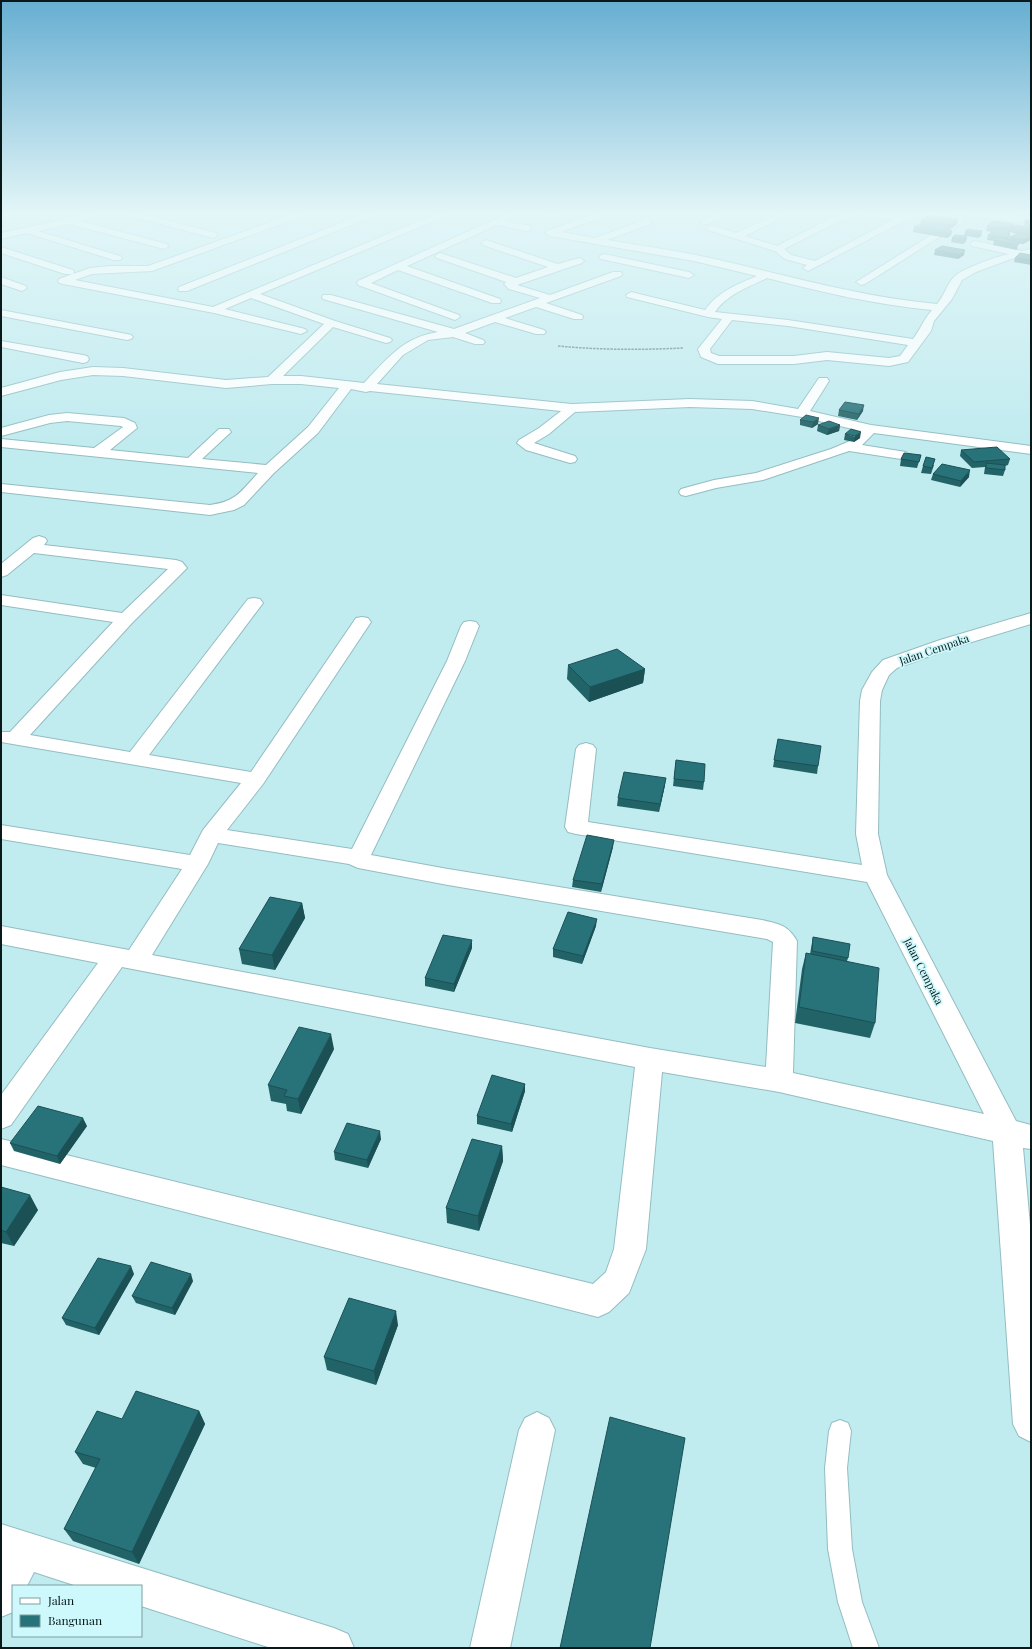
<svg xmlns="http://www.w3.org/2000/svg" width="1032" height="1649" font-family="'Playfair Display',serif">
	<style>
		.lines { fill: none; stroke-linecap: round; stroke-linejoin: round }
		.lane-casing { stroke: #93bdc1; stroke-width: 2 }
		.street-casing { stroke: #93bdc1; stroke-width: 2 }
		.path { stroke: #648184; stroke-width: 1.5; stroke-dasharray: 2.5 1; stroke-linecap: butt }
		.lane { fill: #fff; fill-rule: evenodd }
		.street { fill: #fff; fill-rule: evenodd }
		.wall { fill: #226368; fill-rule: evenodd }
		.shaded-wall { fill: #1b5055 }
		.building { fill: #277379; stroke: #1b5055 }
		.labels { text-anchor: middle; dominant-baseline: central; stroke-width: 3.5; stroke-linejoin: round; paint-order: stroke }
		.street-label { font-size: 11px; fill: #09191a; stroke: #cdf8fc }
	</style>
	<rect width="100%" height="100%" fill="#c0ebef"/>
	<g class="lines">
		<!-- lane casing -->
		<g class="lane-casing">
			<polygon id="lane" points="840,1420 848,1423 851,1431 847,1468 852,1549 862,1602 879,1648 853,1648 838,1602 828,1549 825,1468 829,1431 832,1423"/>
		</g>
		<!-- street casing -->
		<g class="street-casing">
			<g id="street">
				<polygon points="88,213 100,213 99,215 80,221 167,244 169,246 164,249 70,224 38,231 120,256 122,258 120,260 114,260 27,233 1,239 1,233 68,219"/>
				<polygon points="126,213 139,213 216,233 218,235 213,238 127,215"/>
				<path d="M296 213H307L306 215 152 271 92 274 75 280 213 307 438 213H449L448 215 260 294 335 321 390 338 392 340 390 342 386 343 333 327 283 376H301L364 383C387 359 403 337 438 332L323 299 322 297 323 295H331L454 329 540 298 509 289 504 284 506 282 437 258 435 256 440 253 443 254 516 278 548 267 483 245 481 243 486 240 558 264 579 258 582 259 584 261 582 263 517 285 550 295 613 272H621L622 274 621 276 546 303 582 315 583 317 582 319H574L536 307 505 318 544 330 546 332 544 334H536L495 322 465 333 483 340 485 342 483 344H475L453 337 428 340 403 355 377 384 572 404 690 399 752 401 798 409 819 378H827L829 381 810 411 871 425 1031 446V454L874 433 862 445 906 452 908 455 906 458 901 459 849 451 763 480 716 488 686 496 681 495 679 492 681 489 714 480 756 473 831 449 850 441 861 431 802 417 752 409 690 407 575 412 549 434 534 443 575 456 577 459 575 462 570 463 526 450 517 443 519 440 539 428 561 411 370 391 366 392 351 389 318 433 274 473 244 505 234 510 210 515 1 492V484L210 505C237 501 240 492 258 473L1 447V439L94 448 123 427 121 426 67 421 50 423 1 436V428L49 415 67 413 124 418 135 423 137 428 110 450 188 458 219 429H229L231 432 202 459 266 465 308 427 339 388 301 384H272L226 388 123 376 93 375 61 380 1 396V388L60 372 93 367 123 368 226 380 268 377 324 324 251 298 225 309 305 329 307 331 301 334 214 313 63 284 59 283 58 281 59 279 72 274H65L1 253V247L73 270 74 272 73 274 90 268 110 266H148Z"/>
				<polygon points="366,213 377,213 376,215 187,291 179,291 178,289 179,287"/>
				<polygon points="509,213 520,213 505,221 530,226 531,228 530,230 527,231 497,225 407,266 500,299 501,301 500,303 492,303 398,270 371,283 459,315 460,317 455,320 358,285 357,283 358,281"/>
				<path d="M537 213H560L563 215C558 219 541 217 537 213Z"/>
				<path d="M596 213 605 214 604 216 561 232 595 238 647 219 650 220 651 222 650 224 607 240C643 246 679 251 715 259 789 276 861 297 937 304 944 296 947 284 954 277 961 269 998 256 1009 254L972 246 970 244 972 242 975 241 1022 251 1031 249V255L1011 259 976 272 962 280 952 299 934 321 931 331 908 362 889 366 827 360 794 364H718L701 357 698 349 722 319 708 317 627 297 626 295 631 292 705 310C719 291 736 285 757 276L694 261 550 236 545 233 547 231ZM767 278C822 292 876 305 932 310 924 319 920 330 913 339L788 320 715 312C727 294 749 287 767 278ZM732 320 788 326 908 345 900 356 889 358 827 352 794 356H719L711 353 710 349Z"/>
				<polygon points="718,213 728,213 708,224 702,224 701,222"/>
				<polygon points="780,213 790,213 745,236 777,246 839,214 856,213 855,215 845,218 784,249 791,255 815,261 894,219 862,216 858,213 881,213 902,215 912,213 954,213 955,214 951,217 927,216 906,220 808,271 803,268 807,265 785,259 775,251 708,230 707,228 711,225 736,233"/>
				<polygon points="965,213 990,213 1031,217 1031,223 969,216"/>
				<polygon points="960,217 964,220 963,222 865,284 861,285 856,282"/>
				<polygon points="604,254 689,272 694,275 689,278 601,259 599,257 601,255"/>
				<polygon points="1,277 26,286 27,288 22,291 1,284"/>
				<polygon points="1,310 127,334 131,335 133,337 131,339 127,340 1,316"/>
				<polygon points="1,341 83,355 87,356 89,359 87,362 83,363 1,347"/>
				<path d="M39 536 45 538 47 541 44 545 176 560 182 562 187 568 132 623 30 735 130 752 248 599 254 598 260 599 263 603 149 755 251 772 356 618 362 617 368 618 371 622 263 784 227 830 352 849 447 661 461 626 464 622 470 621 476 622 479 626 465 661 371 855 448 869 762 920C779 924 788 925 797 941L793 1073 984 1114 867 882 576 834 568 832 565 827 576 749 579 745 586 743 593 745 596 749 588 822 862 865 856 834 860 701 862 690 872 672 883 660 940 640 1031 613V624L952 648 897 668 889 675 882 690 880 701 878 834 887 875 1016 1121 1031 1125V1149L1023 1148 1031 1236V1442L1019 1436 1013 1424 993 1141 779 1092 662 1072 646 1249 629 1293 609 1312 598 1317 1 1165V1139L593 1284 606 1272 614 1249 635 1067 122 967 11 1125 1 1129V1095L98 963 1 944V926L129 950 182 869 1 839V825L190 855 203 830 241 783 1 742V732H10L113 622 1 605V595L122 613 168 569 34 553 7 575 1 577V564L33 538ZM218 843 349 864 358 868 448 885 767 939 773 942 766 1067 650 1048 152 955 208 864Z"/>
				<polygon points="537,1412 549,1418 555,1430 510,1648 470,1648 519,1430 525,1418"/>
				<polygon points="1,1524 334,1628 348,1634 354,1648 271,1648 141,1606 141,1586 77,1586 34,1572 27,1586 13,1586 13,1612 1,1617"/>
			</g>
		</g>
		<!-- path -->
		<path class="path" d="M558 346C600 350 641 350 683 348"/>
		<!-- lane -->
		<use href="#lane" class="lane"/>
		<!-- street -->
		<use href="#street" class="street"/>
	</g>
	<!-- wall -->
	<g class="wall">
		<polygon points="958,220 957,224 949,230 926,226 952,231 951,235 947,238 913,232 914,227 920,225 921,221"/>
		<path d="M1025 220H1031V240L1023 244H1018L1017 250 993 245 994 241 987 240 988 235 992 232 986 231 987 226 1014 224V226L1031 228 1024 225ZM1010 232 1017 234 1010 237 1009 240H1008L1009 239Z"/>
		<polygon points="965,231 982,231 981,236 978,238 967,236 966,241 963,244 951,242 952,238 964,236"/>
		<polygon points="935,250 964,255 958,259 934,255"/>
		<polygon points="1031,255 1031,265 1014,262 1015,258"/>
		<polygon points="839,410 863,411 857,420 838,416"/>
		<polygon points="806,415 818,424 812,428 800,425 800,420"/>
		<polygon points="818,425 840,425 839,431 827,435 817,431"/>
		<polygon points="845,434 860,438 854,442 844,440"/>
		<polygon points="961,450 1010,459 1008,465 1005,466 1005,470 1003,476 984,474 985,467 972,468 960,456"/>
		<polygon points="921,455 917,468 900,466 901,459"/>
		<polygon points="934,465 931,474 921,473 923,466"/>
		<polygon points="933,474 969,477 960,487 931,480"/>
		<polygon points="568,665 645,669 643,683 589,702 567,679"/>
		<polygon points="778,739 818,766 817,774 773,767"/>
		<polygon points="676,760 704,782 703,790 673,786"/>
		<polygon points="665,785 659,812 617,806 618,798"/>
		<polygon points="613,847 601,892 572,887 573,880"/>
		<polygon points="302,903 305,918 275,970 242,964 239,949"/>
		<polygon points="596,926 582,964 553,957 553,949"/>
		<polygon points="813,937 848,958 847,961 875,1023 870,1038 795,1023 802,969 806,953 810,954"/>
		<polygon points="472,948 454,992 425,986 425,978"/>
		<polygon points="334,1049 301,1114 287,1111 286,1104 271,1101 268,1085"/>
		<polygon points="525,1091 512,1132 477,1124 477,1116"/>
		<polygon points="87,1126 60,1164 14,1151 10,1143"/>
		<polygon points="381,1139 368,1168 335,1160 334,1152"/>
		<polygon points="502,1146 503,1161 479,1231 447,1223 446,1208"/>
		<polygon points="1,1187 38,1210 14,1246 1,1243"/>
		<polygon points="134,1274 99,1335 66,1325 62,1318"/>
		<polygon points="193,1281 175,1315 136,1303 132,1296"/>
		<polygon points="398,1325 376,1385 327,1370 324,1357"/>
		<polygon points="199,1411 205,1424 139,1564 73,1541 64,1529 96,1468 83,1464 75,1452 122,1419"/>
	</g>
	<!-- shaded-wall -->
	<g class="shaded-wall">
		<polygon points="958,220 957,224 949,230 950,225"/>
		<polygon points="1014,224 1013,228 1011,228 1009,239 1005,242 1009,229"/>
		<polygon points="952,231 951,235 947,238 948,233"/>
		<polygon points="982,231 981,236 978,238 979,233"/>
		<polygon points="967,236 966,241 963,244 965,239"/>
		<polygon points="1031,236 1031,239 1023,244 1024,240"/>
		<polygon points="965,250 964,255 958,259 959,255"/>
		<polygon points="864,405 863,411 857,420 859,414"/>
		<polygon points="819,418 818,424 812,428 813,422"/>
		<polygon points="840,425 839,431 827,435 829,429"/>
		<polygon points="861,432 860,438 854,442 855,436"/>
		<polygon points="970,470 969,477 960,487 961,481"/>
		<polygon points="645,669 643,683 589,702 590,687"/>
		<polygon points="666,778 665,785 659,812 660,804"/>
		<polygon points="614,840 613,847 601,892 602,884"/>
		<polygon points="302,903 305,918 275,970 272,955"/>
		<polygon points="597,919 596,926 582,964 583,956"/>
		<polygon points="472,940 472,948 454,992 454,984"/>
		<polygon points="331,1034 334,1049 301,1114 298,1099"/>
		<polygon points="525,1084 525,1091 512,1132 511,1124"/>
		<polygon points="83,1118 87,1126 60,1164 57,1156"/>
		<polygon points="380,1131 381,1139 368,1168 367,1160"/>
		<polygon points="502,1146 503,1161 479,1231 478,1216"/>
		<polygon points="30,1195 38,1210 14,1246 6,1232"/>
		<polygon points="131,1266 134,1274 99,1335 95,1328"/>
		<polygon points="191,1274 193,1281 175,1315 172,1308"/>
		<polygon points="396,1311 398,1325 376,1385 374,1371"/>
		<polygon points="199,1411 205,1424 139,1564 132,1552"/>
	</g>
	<!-- building -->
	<g class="building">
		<polygon points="929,215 958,220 950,225 921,221"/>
		<polygon points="1025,220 1031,220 1031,223"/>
		<polygon points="993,221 1014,224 1009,229 987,226"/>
		<polygon points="918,225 952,231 948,233 914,227"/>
		<polygon points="1016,225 1031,228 1031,231 1011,228"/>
		<polygon points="968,229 982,231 979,233 965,231"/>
		<polygon points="996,229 1010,231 1007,234 1010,234 1007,238 988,235"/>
		<polygon points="1019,233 1031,235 1031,236 1024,240 1010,237"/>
		<polygon points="955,235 967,236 965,239 952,238"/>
		<polygon points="997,237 1019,242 1018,245 994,240"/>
		<polygon points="942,246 965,250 959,255 935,250"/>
		<polygon points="1020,253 1031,255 1031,260 1015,258"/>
		<polygon points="845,402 864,405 859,414 839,410"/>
		<polygon points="806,415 819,418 813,422 800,420"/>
		<polygon points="829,421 840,425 829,429 818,425"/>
		<polygon points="851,429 861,432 855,436 845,434"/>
		<polygon points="997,447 1010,459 974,462 961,450"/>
		<polygon points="904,453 921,455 919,462 901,459"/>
		<polygon points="926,457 935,459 932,468 923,466"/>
		<polygon points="986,463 1005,465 1005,470 986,468"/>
		<polygon points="942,464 970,470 961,481 933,474"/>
		<polygon points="617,649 645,669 590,687 568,665"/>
		<polygon points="778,739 821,746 818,766 774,760"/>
		<polygon points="676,760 705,764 704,782 674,779"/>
		<polygon points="624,772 666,778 660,804 618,798"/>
		<polygon points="587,835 614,840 602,884 573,880"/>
		<polygon points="270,897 302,903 272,955 239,949"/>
		<polygon points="568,912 597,919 583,956 553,949"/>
		<polygon points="443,935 472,940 454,984 425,978"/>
		<polygon points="813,937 850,944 848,958 812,951"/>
		<polygon points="806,953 879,968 875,1023 799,1007"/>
		<polygon points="299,1027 331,1034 298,1099 284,1096 287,1090 268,1085"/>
		<polygon points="492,1075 525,1084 511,1124 477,1116"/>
		<polygon points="38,1106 83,1118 57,1156 10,1143"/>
		<polygon points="347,1123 380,1131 367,1160 334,1152"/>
		<polygon points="472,1139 502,1146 478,1216 446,1208"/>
		<polygon points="1,1187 30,1195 6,1232 1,1230"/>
		<polygon points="98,1258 131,1266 95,1328 62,1318"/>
		<polygon points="151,1262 191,1274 172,1308 132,1296"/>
		<polygon points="349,1298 396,1311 374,1371 324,1357"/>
		<polygon points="136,1391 199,1411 132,1552 64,1529 100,1459 75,1452 97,1411 122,1419"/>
		<polygon points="610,1417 685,1438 650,1648 560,1648"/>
	</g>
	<!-- sky -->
	<linearGradient id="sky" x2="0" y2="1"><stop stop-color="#66aed1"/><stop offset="0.48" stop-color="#e3f6f8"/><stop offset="1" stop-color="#e3f6f8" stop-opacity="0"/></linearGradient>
	<rect width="1032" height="444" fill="url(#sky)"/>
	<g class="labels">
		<!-- street labels -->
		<g class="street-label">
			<text transform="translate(934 649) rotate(-19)">Jalan Cempaka</text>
			<text transform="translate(924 971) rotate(63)">Jalan Cempaka</text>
		</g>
	</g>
	<!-- border -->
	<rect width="1032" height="1649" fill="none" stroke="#09191a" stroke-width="4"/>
	<!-- legend -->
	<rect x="12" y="1585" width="130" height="52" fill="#cdf8fc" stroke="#7f9fa2"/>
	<rect x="20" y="1598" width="20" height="6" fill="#ffffff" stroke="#7f9fa2"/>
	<text x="48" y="1605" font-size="12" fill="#09191a">Jalan</text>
	<rect x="20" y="1615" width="20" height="12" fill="#277379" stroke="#7f9fa2"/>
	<text x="48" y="1625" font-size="12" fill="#09191a">Bangunan</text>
</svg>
